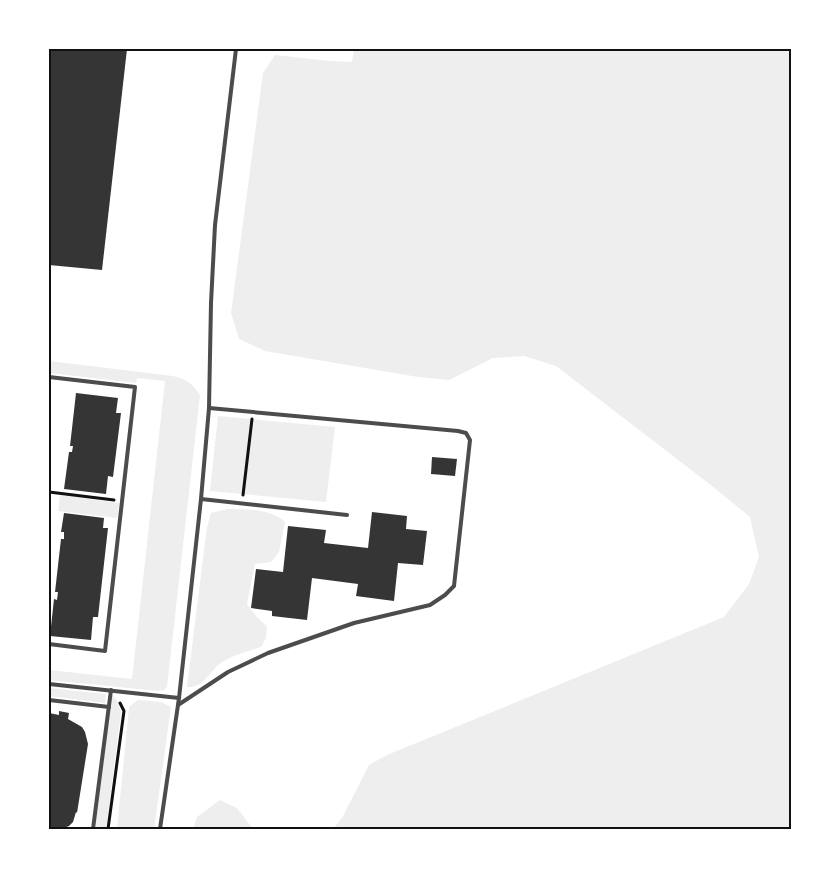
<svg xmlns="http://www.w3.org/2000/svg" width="840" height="878" font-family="'Fira Sans Condensed',sans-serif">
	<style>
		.green { fill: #eee }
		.building { fill: #353535 }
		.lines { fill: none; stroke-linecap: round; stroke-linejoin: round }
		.path { stroke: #111; stroke-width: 3 }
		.service { stroke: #4c4c4c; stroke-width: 4 }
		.neatline { fill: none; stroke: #111; stroke-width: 2 }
	</style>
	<rect width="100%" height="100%" fill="#fff"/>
	<!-- green -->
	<g class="green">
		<polygon points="354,49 791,49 791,829 333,829 342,818 369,765 387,755 724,617 749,584 759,557 750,517 712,486 556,366 524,356 493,358 449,380 418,377 265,351 239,339 231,313 263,73 275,55 330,61 352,62"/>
		<path d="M49 361 173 376C186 379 193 384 200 395L167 687 164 690 158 691 49 680V670L132 679 165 381 137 378 136 383 49 373Z"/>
		<polygon points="218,416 335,427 326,502 210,491"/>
		<polygon points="60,495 119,503 117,518 58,511"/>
		<path d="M227 509C245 509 272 509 285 522L279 552 271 562 255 564 247 604 256 616 267 627 266 638 261 647C246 652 228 656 216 667 208 676 201 688 187 687L207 527 211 513Z"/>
		<polygon points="49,688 106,694 105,703 49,696"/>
		<polygon points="112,695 116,699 121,712 106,829 95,829"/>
		<polygon points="138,700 161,702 171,707 154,829 117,829 129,707"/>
		<polygon points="220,800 237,808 253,829 193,829 197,817"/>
	</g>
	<!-- building -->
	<g class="building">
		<polygon points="50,49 127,49 102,270 49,265"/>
		<polygon points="76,393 118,398 116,413 121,413 113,477 108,476 106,494 64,489 69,452 72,452 73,446 70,446"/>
		<polygon points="432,457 457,459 455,476 431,474"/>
		<polygon points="372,512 407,516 406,529 427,531 423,565 398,563 394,601 356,596 358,584 312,578 307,620 272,616 272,611 251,608 256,569 283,572 288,526 326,530 324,543 368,548"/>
		<polygon points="64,513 104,518 103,528 108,528 98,617 93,617 91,640 50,636 54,599 57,600 58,592 55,592 61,539 64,539 64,532 61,532"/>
		<polygon points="59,711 69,713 68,719 82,727 85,732 88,744 77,813 76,812 73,822 69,826 61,829 49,827 49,713 59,715"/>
	</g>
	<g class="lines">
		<!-- path -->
		<g class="path">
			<polyline points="49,492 114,500"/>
			<polyline points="243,495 252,419"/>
			<polyline points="108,829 124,711 120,703"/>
		</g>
		<!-- service -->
		<g class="service">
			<polyline points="49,377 135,387 105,651 49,644"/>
			<polyline points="201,499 347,515"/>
			<polyline points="49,684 179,698"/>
			<polyline points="49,700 109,707"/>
			<polyline points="178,705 228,672 268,653 354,623 430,605 445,595 454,586 470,440 466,433 458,431 209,408"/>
			<polyline points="93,829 111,690"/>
			<polyline points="160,829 179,698 201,499 209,408 211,303 215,225 236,49"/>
		</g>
	</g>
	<!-- border -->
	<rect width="840" height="878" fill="none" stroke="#ffffff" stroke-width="100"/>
	<rect x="50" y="50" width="740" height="778" class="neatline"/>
</svg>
